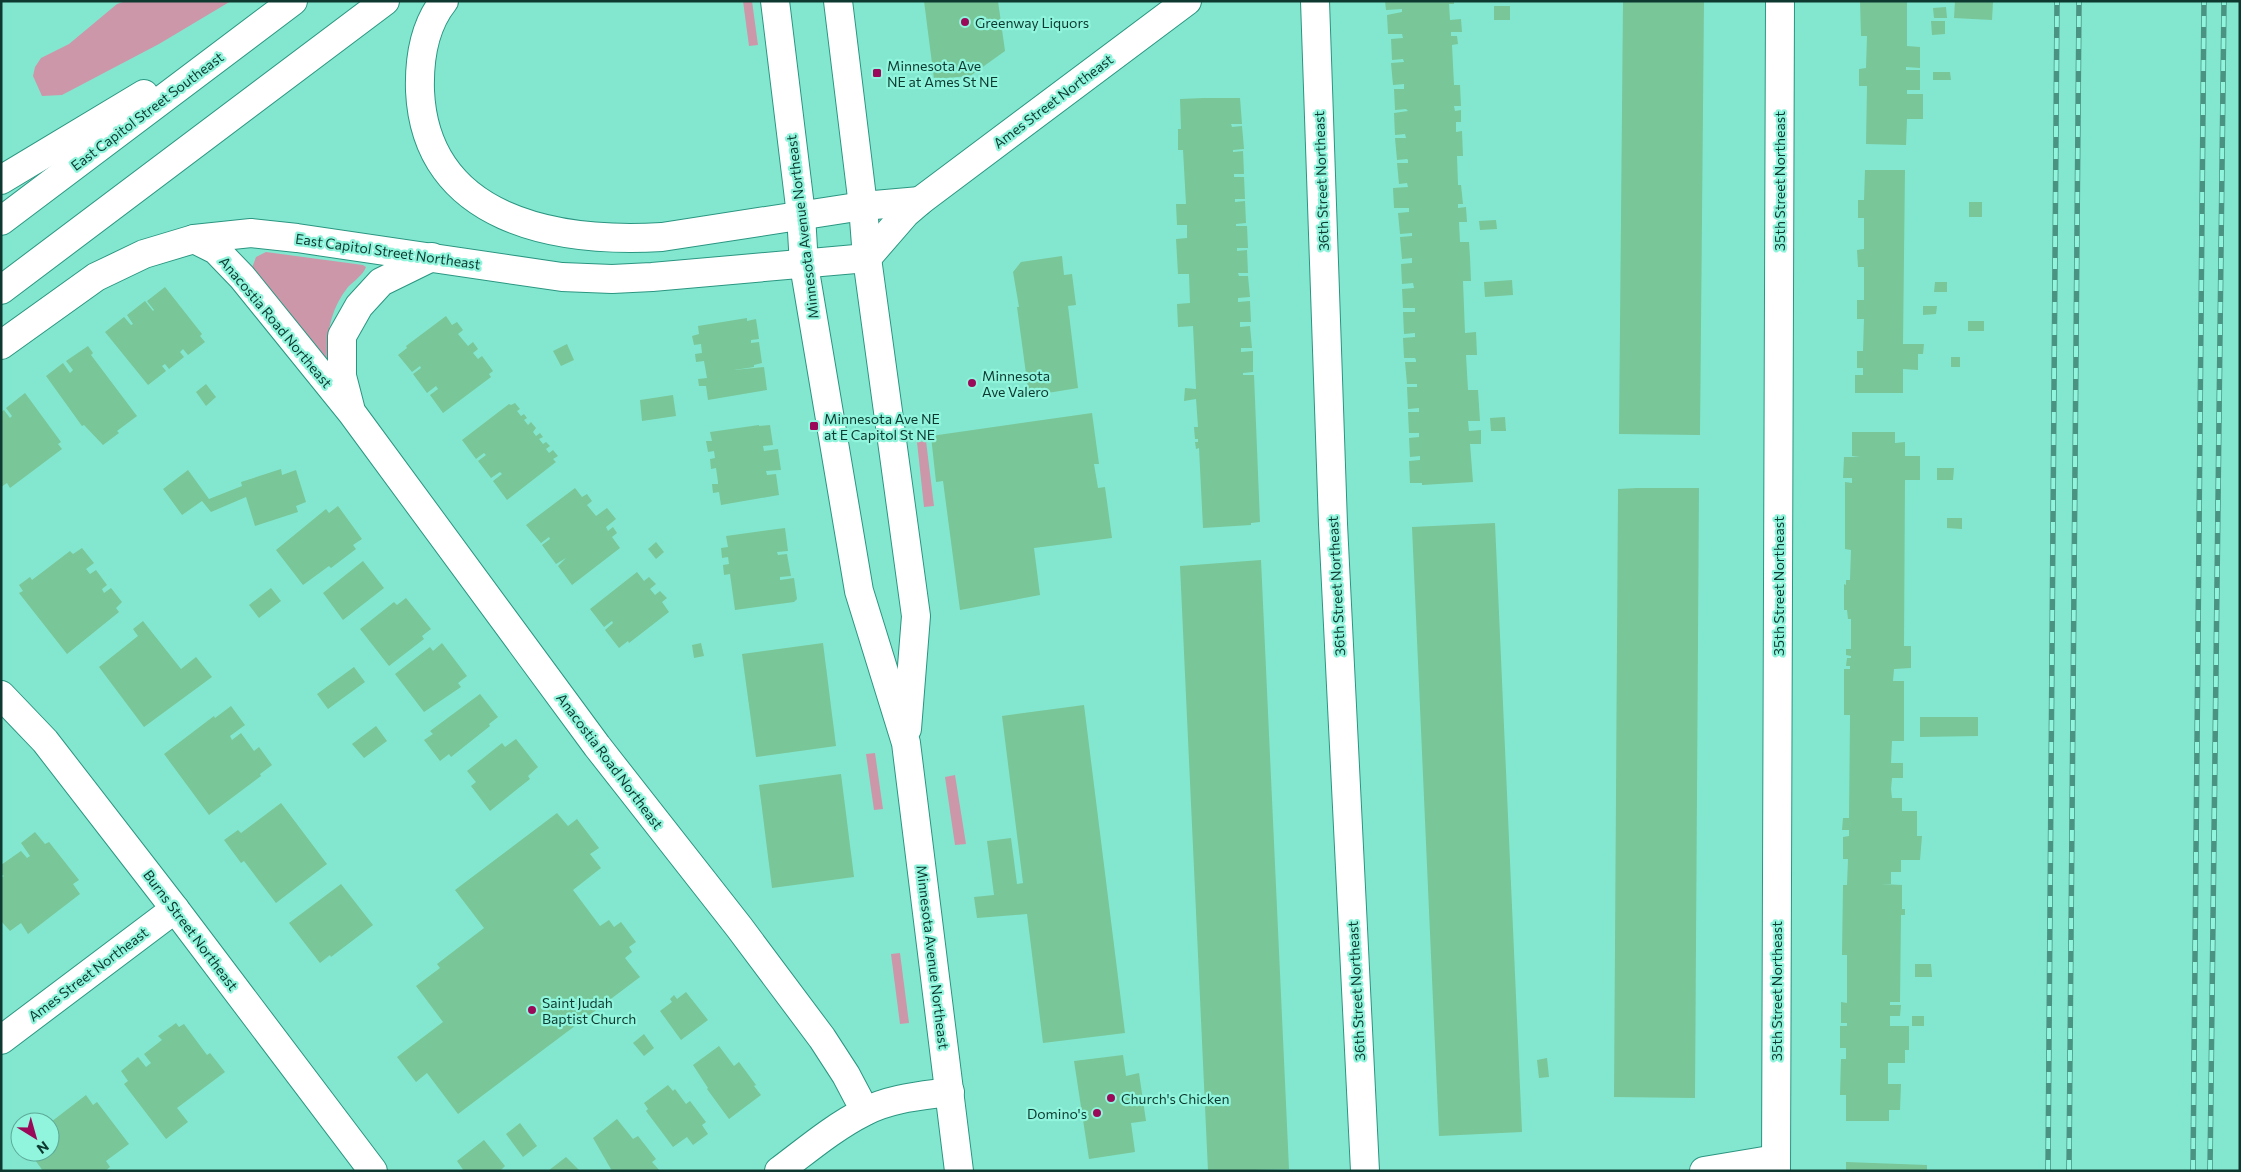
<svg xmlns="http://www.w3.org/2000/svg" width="2241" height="1172" font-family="Commissioner,sans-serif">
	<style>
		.green { fill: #cd97aa }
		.building { fill: #79c698 }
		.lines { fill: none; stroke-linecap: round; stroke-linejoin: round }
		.minor-casing { stroke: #2a9681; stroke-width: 30 }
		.major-casing { stroke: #2a9681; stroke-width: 30 }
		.minor { stroke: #fff; stroke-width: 28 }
		.major { stroke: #fff; stroke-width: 28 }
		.rail-casing { stroke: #4a9282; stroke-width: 5.5 }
		.rail { stroke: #90f5dc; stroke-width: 4; stroke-dasharray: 11; stroke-linecap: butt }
		.poi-dot { fill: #9b0a58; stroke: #90f5dc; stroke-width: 2 }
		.labels { text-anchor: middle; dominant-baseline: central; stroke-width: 4.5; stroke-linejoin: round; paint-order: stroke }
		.poi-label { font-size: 14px; fill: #0d3930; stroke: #90f5dc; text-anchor: start }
		.street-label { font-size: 14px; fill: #0d3930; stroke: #90f5dc }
	</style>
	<rect width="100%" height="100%" fill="#83e7cf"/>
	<!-- green -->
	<g class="green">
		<polygon points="126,1 231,1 159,44 62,95 42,96 33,76 35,67 41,58 69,44 117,4"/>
		<polygon points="743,1 752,1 758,45 749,46"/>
		<path d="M266 252 363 265 366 267C363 275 354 281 348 287 331 308 326 334 327 361L252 268 256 257Z"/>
		<polygon points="926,441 934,506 924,507 917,442"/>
		<polygon points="875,753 883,809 874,810 866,754"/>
		<polygon points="955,775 966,844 955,845 945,777"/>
		<polygon points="900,953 909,1023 900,1024 891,954"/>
	</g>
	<!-- building -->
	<g class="building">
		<polygon points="924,1 998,1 1005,51 970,76 934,79"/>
		<polygon points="1385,1 1454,1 1454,4 1449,4 1450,20 1461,19 1462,32 1451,32 1451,36 1457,36 1458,44 1452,45 1454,85 1460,85 1461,106 1454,106 1455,111 1461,110 1461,122 1456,122 1456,132 1462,131 1463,156 1457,156 1458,185 1461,185 1463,204 1458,204 1458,208 1466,207 1467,222 1459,222 1460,242 1469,242 1470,257 1471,281 1463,281 1465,333 1476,332 1477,355 1466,355 1468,390 1478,390 1480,421 1468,421 1469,431 1481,430 1481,444 1470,444 1473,482 1422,485 1422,483 1410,483 1409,461 1420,460 1420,456 1410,457 1409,438 1419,437 1419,433 1409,433 1408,412 1419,412 1419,408 1408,409 1407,387 1417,387 1417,384 1407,384 1405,362 1416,362 1416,360 1415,358 1404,358 1403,338 1415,337 1415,333 1404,334 1403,312 1415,312 1415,308 1403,308 1402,289 1414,288 1413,283 1402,284 1401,264 1412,263 1412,258 1402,259 1400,237 1412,236 1412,233 1400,234 1398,213 1409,212 1409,208 1394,208 1393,188 1408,187 1407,183 1399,184 1397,163 1408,163 1408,160 1407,159 1397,160 1395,138 1406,138 1405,134 1395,135 1394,113 1408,111 1406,109 1395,110 1394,89 1404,89 1404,84 1393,85 1391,63 1404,62 1403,59 1392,60 1391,39 1403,38 1402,34 1388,34 1387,15 1402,12 1402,9 1386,10"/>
		<polygon points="1623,1 1704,1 1700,435 1619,434"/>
		<polygon points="1860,1 1907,1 1907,46 1920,47 1920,68 1906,67 1906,70 1920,70 1920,90 1907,90 1907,94 1923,94 1923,119 1907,119 1906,145 1866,144 1867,86 1859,86 1859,69 1866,68 1867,36 1861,36"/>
		<polygon points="1955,1 1993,2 1992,20 1954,18"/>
		<rect x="1494" y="6" width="16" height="14"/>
		<polygon points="1946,7 1947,18 1934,18 1933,8"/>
		<polygon points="1931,21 1945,21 1945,34 1932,35"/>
		<polygon points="1933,72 1950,72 1951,80 1933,80"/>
		<polygon points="1204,98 1240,98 1242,124 1231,124 1232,127 1242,126 1244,149 1233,150 1233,152 1243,151 1244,174 1234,174 1234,177 1244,177 1245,199 1235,199 1235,202 1245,201 1246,223 1236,224 1236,226 1247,226 1248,248 1237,248 1237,251 1247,250 1248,273 1238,273 1239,276 1248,276 1250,297 1238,298 1238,302 1250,301 1251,322 1240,322 1240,327 1250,326 1252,348 1241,348 1241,352 1253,351 1253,372 1243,373 1243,375 1254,375 1260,522 1251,523 1251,525 1203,528 1199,448 1196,449 1195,442 1198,442 1198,439 1195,439 1194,427 1198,427 1196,399 1184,401 1185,388 1196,389 1193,326 1178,327 1177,304 1190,303 1189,274 1178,274 1176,239 1187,238 1187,225 1177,225 1176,204 1186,204 1183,150 1178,150 1178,129 1181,129 1180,99"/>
		<polygon points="1865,170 1905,170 1903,344 1924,344 1923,354 1918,354 1918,370 1903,369 1903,393 1855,393 1855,375 1863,375 1863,368 1857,368 1857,351 1863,351 1864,319 1857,319 1857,300 1864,300 1864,267 1858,267 1857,250 1864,249 1864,218 1858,218 1858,200 1864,200"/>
		<rect x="1969" y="202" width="13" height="15"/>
		<polygon points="1496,220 1497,229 1480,230 1479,221"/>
		<polygon points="1062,256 1064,275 1072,274 1076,305 1068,306 1078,388 1029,396 1017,307 1019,307 1013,272 1021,262"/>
		<polygon points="1512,280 1513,295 1485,297 1484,282"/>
		<polygon points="1935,282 1947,282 1947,292 1934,292"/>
		<polygon points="165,287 202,334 200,336 205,342 188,355 183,349 180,352 184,357 169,369 165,364 162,366 166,371 148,385 105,332 124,317 131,325 133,324 127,315 145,301 153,311 154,310 147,301"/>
		<polygon points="1923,306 1937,306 1936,314 1923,315"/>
		<polygon points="446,316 452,325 457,322 463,330 458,334 468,346 473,342 478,349 473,353 478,359 482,356 493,371 489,374 491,377 443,413 430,395 438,389 436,386 427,393 413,374 421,368 420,366 412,372 398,355 407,348 406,346"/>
		<polygon points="747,318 747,321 756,319 759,339 751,340 751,343 759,342 762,363 754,365 754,367 734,370 764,367 767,390 708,400 706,386 699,386 698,379 707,378 704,361 696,362 695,354 702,353 701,344 694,345 692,336 699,334 698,326"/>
		<rect x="1968" y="321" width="16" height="10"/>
		<polygon points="567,344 574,360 561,366 553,351"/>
		<polygon points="88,346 93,353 91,355 137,416 117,431 119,433 103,445 84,425 82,426 46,376 63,363 70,373 73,370 66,361"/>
		<rect x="1951" y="357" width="9" height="10"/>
		<polygon points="206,384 216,397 206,406 196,392"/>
		<polygon points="25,393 61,442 58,444 62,449 10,488 7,483 1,487 1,412 4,410 10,418 12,416 6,408"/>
		<polygon points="673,395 676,416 642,421 640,400"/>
		<polygon points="515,403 520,409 517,411 521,416 524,414 527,418 524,420 528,425 531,422 536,428 533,432 536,436 540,433 543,437 539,439 543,444 546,442 550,446 546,449 549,453 553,450 558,456 553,459 556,462 507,500 493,481 502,474 500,472 491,478 478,461 486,455 484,453 476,459 462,440 509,404 511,405"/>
		<polygon points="1092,413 1099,464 1094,464 1098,488 1105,487 1112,538 1034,548 1040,595 960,610 943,481 936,482 931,436"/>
		<polygon points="1505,417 1506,431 1491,431 1490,418"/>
		<polygon points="759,425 759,426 770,425 773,445 763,446 764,451 778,449 781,470 766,471 767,475 776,474 779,495 721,505 719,492 713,493 712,484 718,484 718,482 716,468 711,469 710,459 715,458 714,451 708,452 706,441 712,441 710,432"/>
		<polygon points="1852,432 1895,432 1895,443 1905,442 1905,456 1920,456 1920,480 1905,480 1904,646 1911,646 1911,668 1894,669 1893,681 1904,681 1904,741 1892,741 1891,763 1903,763 1903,778 1892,778 1891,789 1892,798 1902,798 1902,811 1917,811 1917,836 1922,836 1920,860 1901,860 1901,872 1891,872 1891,884 1881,884 1902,885 1902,909 1905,909 1905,915 1901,915 1900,1002 1890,1002 1890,1005 1901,1005 1900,1016 1890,1016 1890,1026 1909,1026 1909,1050 1905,1050 1905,1063 1888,1063 1888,1084 1901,1084 1900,1110 1889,1110 1889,1121 1846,1121 1846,1095 1840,1095 1841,1059 1846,1059 1846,1048 1840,1048 1840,1026 1847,1026 1847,1023 1841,1023 1841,1002 1847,1003 1847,955 1842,955 1843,885 1847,885 1848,859 1843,859 1843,837 1849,836 1849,830 1842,830 1843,818 1849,818 1850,717 1850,715 1844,715 1844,669 1850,669 1850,666 1846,666 1847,658 1851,658 1851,656 1846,655 1846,649 1851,649 1851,619 1848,619 1847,610 1844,610 1844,584 1846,585 1846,580 1850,580 1851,550 1845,549 1845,482 1852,483 1852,478 1843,478 1844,457 1860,457 1852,456"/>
		<polygon points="1937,468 1954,468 1953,480 1937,480"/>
		<polygon points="281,469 282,475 296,470 306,502 296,506 298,512 255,526 246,497 211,512 202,501 182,515 163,489 188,470 209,499 242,486 241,482"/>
		<polygon points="575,488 582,497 587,494 592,501 587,505 596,516 607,508 616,519 606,527 608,531 613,527 617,533 612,537 620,548 572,585 558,566 566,558 556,564 542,545 550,539 549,537 541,543 526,525"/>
		<polygon points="1637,488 1699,488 1695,1098 1614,1097 1618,489"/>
		<polygon points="338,506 362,539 353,545 356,549 331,568 329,566 303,585 276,550 326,509 329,513"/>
		<polygon points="1947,518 1962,518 1962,529 1947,528"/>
		<polygon points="1495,523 1522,1132 1439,1136 1412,527"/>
		<polygon points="785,528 788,551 777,552 778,555 787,554 791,576 780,577 780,580 794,578 797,599 794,602 735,610 730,574 724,575 723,565 729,564 728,557 722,558 721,548 728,547 726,536"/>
		<polygon points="656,542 664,552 656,559 648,549"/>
		<polygon points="82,548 94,563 86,569 90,574 96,570 107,585 102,589 104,593 111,588 122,602 116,608 119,612 67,654 19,593 23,591 19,585 30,577 32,580 70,551 73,554"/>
		<polygon points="1261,560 1289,1169 1208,1171 1180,566"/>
		<polygon points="363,561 384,588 343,620 323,593"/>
		<polygon points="637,572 644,581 649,577 656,584 650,589 655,595 660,591 667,598 662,602 669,612 629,643 628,641 619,648 605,630 613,623 612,621 604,627 590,609"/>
		<polygon points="271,588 281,601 259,618 249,605"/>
		<polygon points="406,598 431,629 422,636 424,639 389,666 360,629 394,602 397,605"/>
		<polygon points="143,621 181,669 196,657 212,677 144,727 99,667 138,636 133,629"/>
		<polygon points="442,643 467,676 458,683 461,687 424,712 395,674 430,647 433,651"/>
		<polygon points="701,643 704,656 694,658 692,645"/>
		<polygon points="823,643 836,746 756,757 742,654"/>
		<polygon points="354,667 365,682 328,709 317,694"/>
		<polygon points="480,694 498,717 489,724 490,726 451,757 449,754 440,761 424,740 433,734 430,731"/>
		<polygon points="1084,705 1125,1033 1043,1043 1027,914 977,918 974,897 994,895 987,841 1011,838 1017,884 1023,883 1002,716"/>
		<polygon points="231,706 245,725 230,736 232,740 241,733 254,751 259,747 272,765 260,774 261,776 209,815 164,754 214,716 215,718"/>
		<polygon points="1920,717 1978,717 1978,736 1920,737"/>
		<polygon points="376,726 387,741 364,758 352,744"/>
		<polygon points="516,739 538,767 528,776 530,779 490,811 471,786 476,782 467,771 502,743 505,747"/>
		<polygon points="841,774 854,877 772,888 759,785"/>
		<polygon points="281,803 327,864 276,903 244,861 241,863 224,840 238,830 241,833"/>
		<polygon points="557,813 568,826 577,819 599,848 590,854 601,868 573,890 600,926 609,920 614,927 621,922 636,942 629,947 632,952 625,958 640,977 458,1114 427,1073 416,1082 397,1057 443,1022 416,986 440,968 437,964 484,928 455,890"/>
		<polygon points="35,832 45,844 49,842 79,880 73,884 80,894 28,934 21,923 10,931 1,921 1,878 4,876 1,874 1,865 21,851 27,858 30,856 21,843"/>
		<polygon points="341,884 373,925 331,957 330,955 320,963 289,923"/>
		<polygon points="1915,964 1931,964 1932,977 1915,977"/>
		<polygon points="686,992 708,1020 681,1040 660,1011 672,1002 670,999 674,995 677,999"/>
		<rect x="1912" y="1016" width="12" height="10"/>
		<polygon points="176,1023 179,1027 184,1024 207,1055 210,1053 225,1072 177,1108 188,1122 166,1139 124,1084 128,1081 121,1071 138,1057 146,1067 151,1063 144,1054 162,1040 158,1036"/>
		<polygon points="644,1034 654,1048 644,1056 633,1043"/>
		<polygon points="719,1046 734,1066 739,1062 756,1085 754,1086 761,1095 729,1119 707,1089 708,1088 693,1065"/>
		<polygon points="1123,1055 1126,1076 1139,1073 1146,1121 1131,1123 1135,1152 1089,1159 1074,1061"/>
		<polygon points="1547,1058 1549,1077 1539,1078 1537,1060"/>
		<polygon points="668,1085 673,1091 675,1089 686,1104 690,1101 706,1122 702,1125 708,1134 693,1145 687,1137 673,1147 646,1111 648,1109 644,1103"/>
		<polygon points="86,1095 93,1105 97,1102 129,1144 106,1161 110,1167 105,1171 43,1171 30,1153 50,1152 50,1132 53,1136 58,1132 51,1122"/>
		<polygon points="617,1119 633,1139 638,1136 656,1159 652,1162 660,1171 612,1171 593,1138"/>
		<polygon points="520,1123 537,1146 523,1157 506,1134"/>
		<polygon points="484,1140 505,1166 500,1171 464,1171 457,1161"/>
		<polygon points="566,1157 580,1171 548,1171"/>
		<polygon points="1846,1162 1927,1165 1927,1171 1846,1171"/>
	</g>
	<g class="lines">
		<!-- minor casing -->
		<g class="minor-casing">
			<g id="minor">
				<polyline points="1315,1 1333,524 1365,1171"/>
				<polyline points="863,206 920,201"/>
				<polyline points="194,239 216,250 242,277 352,413 597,746 739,927 822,1038 846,1075 865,1111"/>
				<polyline points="867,258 906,213 920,201 1187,1"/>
				<polyline points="350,407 342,376 342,336 359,306 381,282 432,257"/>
				<polyline points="1,695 45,741 175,909 373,1171"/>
				<polyline points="1,1040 175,909"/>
				<path d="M779 1171C807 1150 834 1127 864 1112 890 1098 921 1096 950 1092"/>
				<polyline points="1704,1171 1776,1159"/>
				<polyline points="1776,1171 1780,1"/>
			</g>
		</g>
		<!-- major casing -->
		<g class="major-casing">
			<g id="major">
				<path d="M444 1C424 26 419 59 420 91 426 221 557 243 662 237L863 206"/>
				<polyline points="775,1 801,215 804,265 859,591 906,743 959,1171"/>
				<polyline points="838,1 863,206 867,258 916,616 907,729"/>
				<polyline points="1,180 144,94"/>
				<polyline points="1,221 293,1"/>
				<polyline points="1,290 385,1"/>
				<polyline points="1,345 96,277 144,254 194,239 251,233 297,238 562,277 612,279 652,277 867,258"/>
			</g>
		</g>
		<!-- minor -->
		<use href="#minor" class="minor"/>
		<!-- major -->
		<use href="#major" class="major"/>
		<!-- rail casing -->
		<g class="rail-casing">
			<g id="rail">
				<polyline points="2048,1171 2057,1"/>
				<polyline points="2069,1171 2079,1"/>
				<polyline points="2193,1171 2204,1"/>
				<polyline points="2210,1171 2224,1"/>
			</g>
		</g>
		<!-- rail -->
		<use href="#rail" class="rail"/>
	</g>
	<!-- markers -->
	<g class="poi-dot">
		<circle cx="965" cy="22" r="5"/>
		<rect x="872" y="68" width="10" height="10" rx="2.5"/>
		<circle cx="972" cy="383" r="5"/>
		<rect x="809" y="421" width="10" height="10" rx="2.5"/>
		<circle cx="532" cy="1010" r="5"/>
		<circle cx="1111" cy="1098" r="5"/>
		<circle cx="1097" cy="1113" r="5"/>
	</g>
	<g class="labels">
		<!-- poi labels -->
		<g class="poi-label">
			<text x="975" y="22">Greenway Liquors</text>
			<text x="887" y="65">Minnesota Ave<tspan x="887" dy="16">NE at Ames St NE</tspan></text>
			<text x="982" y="375">Minnesota<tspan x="982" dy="16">Ave Valero</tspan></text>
			<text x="824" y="418">Minnesota Ave NE<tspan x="824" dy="16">at E Capitol St NE</tspan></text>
			<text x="542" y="1002">Saint Judah<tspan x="542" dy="16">Baptist Church</tspan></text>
			<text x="1121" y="1098">Church's Chicken</text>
			<text x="1087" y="1113" text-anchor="end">Domino's</text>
		</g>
		<!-- street labels -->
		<g class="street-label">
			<text transform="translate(1053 101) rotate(-37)">Ames Street Northeast</text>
			<text transform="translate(147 111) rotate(-37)">East Capitol Street Southeast</text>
			<text transform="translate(1321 181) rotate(-92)">36th Street Northeast</text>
			<text transform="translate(1779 181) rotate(-90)">35th Street Northeast</text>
			<text transform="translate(802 227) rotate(-97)">Minnesota Avenue Northeast</text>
			<text transform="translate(388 251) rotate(8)">East Capitol Street Northeast</text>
			<text transform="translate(276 322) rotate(50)">Anacostia Road Northeast</text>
			<text transform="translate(1336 586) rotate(-93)">36th Street Northeast</text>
			<text transform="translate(1778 586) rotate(-90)">35th Street Northeast</text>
			<text transform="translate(610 761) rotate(53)">Anacostia Road Northeast</text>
			<text transform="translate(191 930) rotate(53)">Burns Street Northeast</text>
			<text transform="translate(933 957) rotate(83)">Minnesota Avenue Northeast</text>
			<text transform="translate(88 974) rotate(-37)">Ames Street Northeast</text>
			<text transform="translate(1356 991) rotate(-93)">36th Street Northeast</text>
			<text transform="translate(1776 991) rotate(-90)">35th Street Northeast</text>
		</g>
	</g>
	<!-- border -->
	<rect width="2241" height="1172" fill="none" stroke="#0d3930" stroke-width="5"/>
	<!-- north arrow -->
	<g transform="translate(35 1137) rotate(143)"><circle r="24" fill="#90f5dc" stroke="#5caa97"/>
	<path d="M0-4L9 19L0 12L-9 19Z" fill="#9b0a58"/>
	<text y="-8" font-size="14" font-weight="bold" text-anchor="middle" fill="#0d3930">N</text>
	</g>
</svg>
